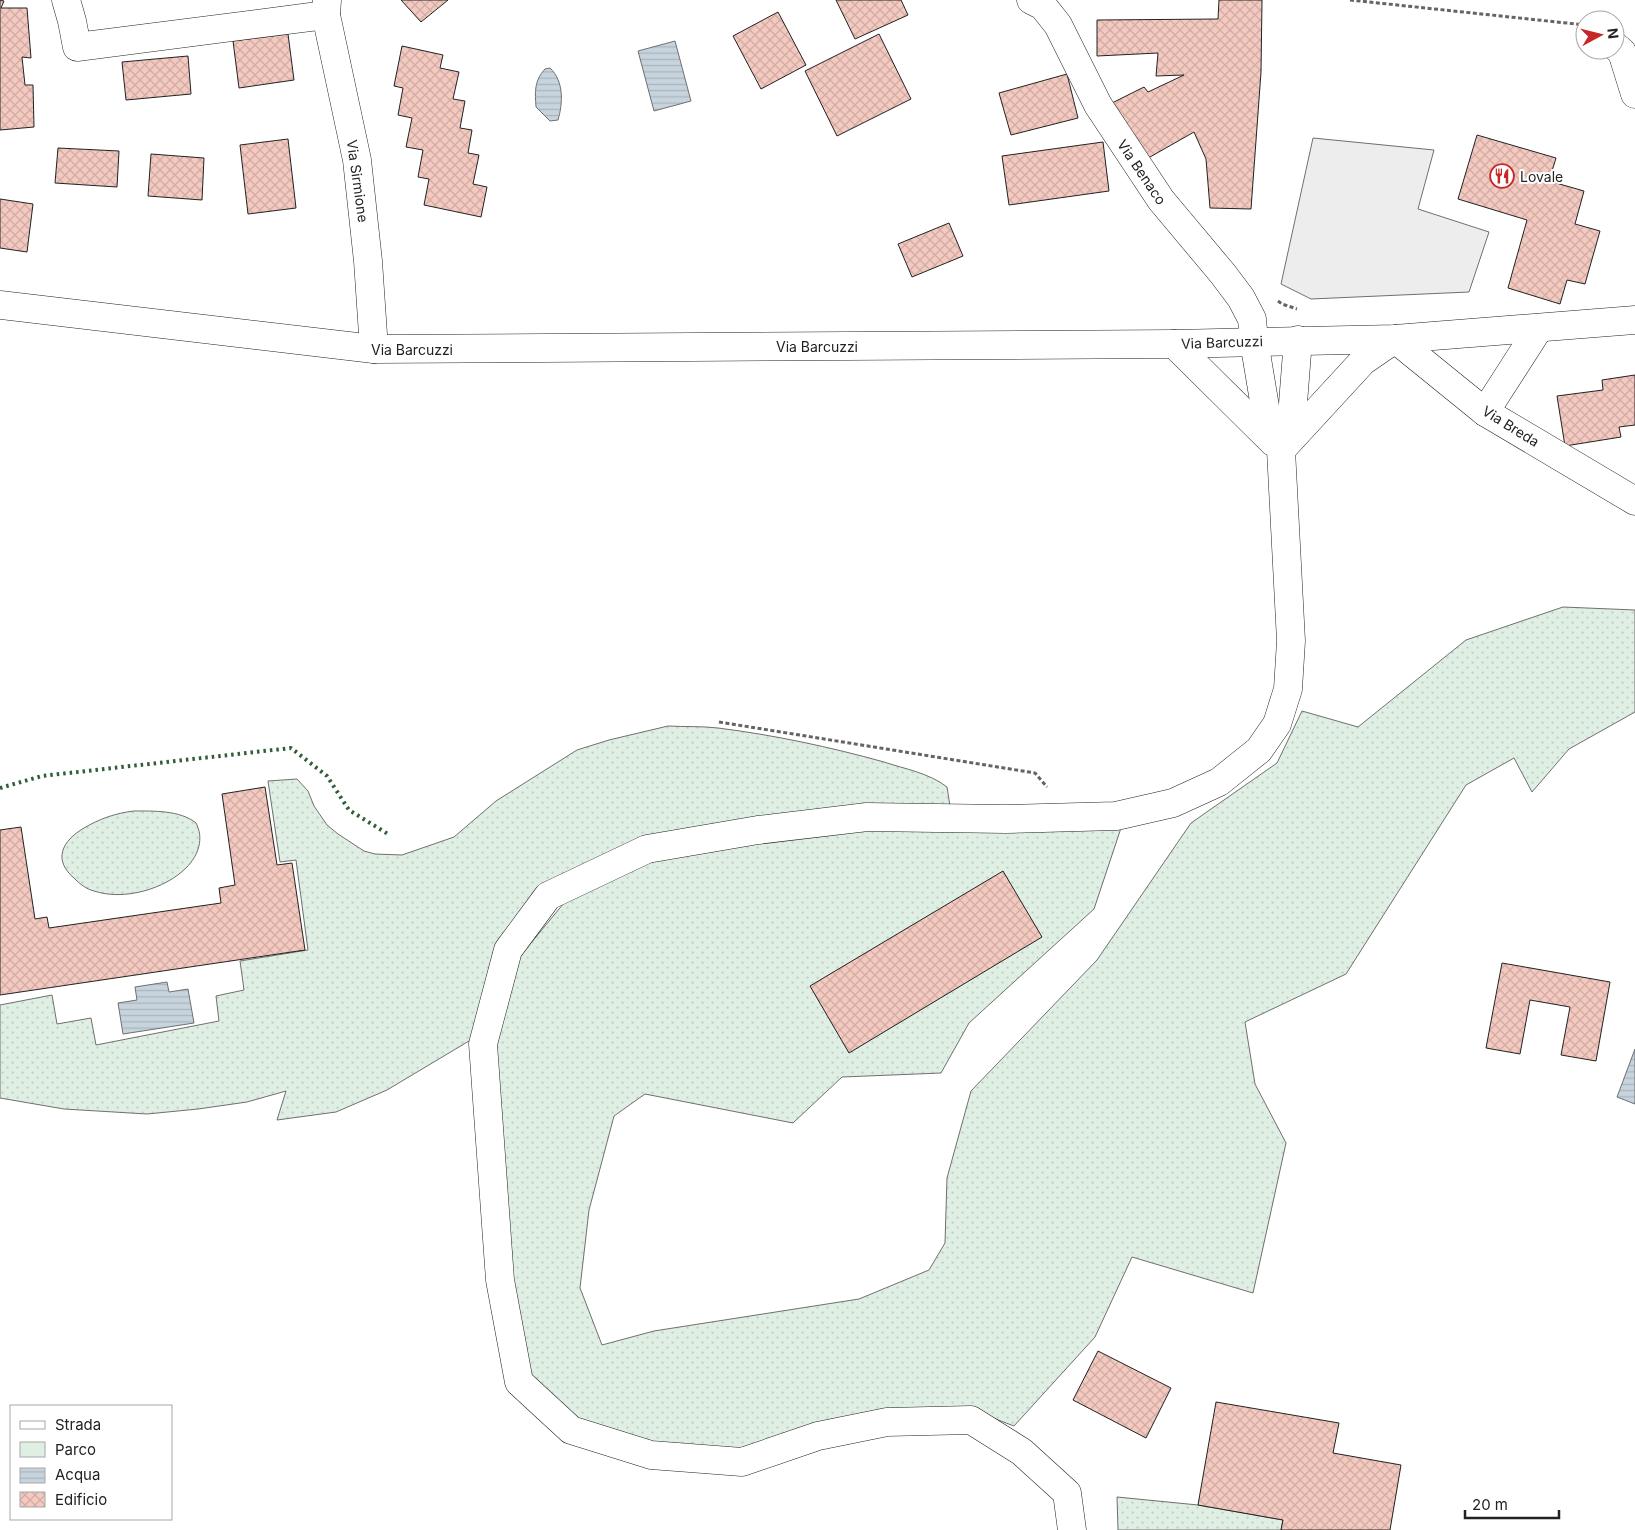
<svg xmlns="http://www.w3.org/2000/svg" width="1635" height="1530" font-family="Inter,sans-serif">
	<style>
		.green { fill: url(#green-dots); stroke: #6f6f6f }
		.parking { fill: #ededed; stroke: #6f6f6f }
		.water { fill: url(#water-rules); stroke: #6f6f6f }
		.building { fill: url(#building-cross-hatch); stroke: #222 }
		.lines { fill: none; stroke-linecap: round; stroke-linejoin: round }
		.street-casing { stroke: #222; stroke-width: 29 }
		.secondary-casing { stroke: #222; stroke-width: 29 }
		.path { stroke: #646464; stroke-width: 3; stroke-dasharray: 4 2.5; stroke-linecap: butt }
		.street { stroke: #fff; stroke-width: 28 }
		.secondary { stroke: #fff; stroke-width: 28 }
		.hedge { stroke: #2f5e38; stroke-width: 4; stroke-dasharray: 2.5 4; stroke-linecap: butt }
		.labels { text-anchor: middle; dominant-baseline: central; stroke-width: 4; stroke-linejoin: round; paint-order: stroke }
		.street-label { font-size: 14px; fill: #222; stroke: #fff }
		.poi-label { font-size: 14px; fill: #222; stroke: #fff; text-anchor: start }
	</style>
	<defs>
		<pattern id="green-dots" width="8" height="8" patternUnits="userSpaceOnUse" patternTransform="scale(1.25)"><rect width="8" height="8" fill="#e0efe3"/><path d="M2 2h.1M6 6h.1" fill="none" stroke="#c0cdc2" stroke-width="1.8" stroke-linecap="round"/></pattern>
		<pattern id="water-rules" width="6" height="5" patternUnits="userSpaceOnUse" patternTransform="scale(1.25)"><rect width="6" height="5" fill="#c7d3dd"/><path d="M0 2.5h6" fill="none" stroke="#abb5bd"/></pattern>
		<pattern id="building-cross-hatch" width="8" height="8" patternUnits="userSpaceOnUse" patternTransform="scale(1.25)"><rect width="8" height="8" fill="#f3c9c0"/><path d="M0 0l8 8M0 8l8-8" fill="none" stroke="#d0aca5"/></pattern>
	</defs>
	<rect width="100%" height="100%" fill="#fff"/>
	<!-- green -->
	<g class="green">
		<polygon points="1563,607 1635,610 1635,712 1569,749 1532,792 1514,758 1466,785 1346,974 1245,1022 1255,1084 1286,1143 1253,1293 1132,1257 1095,1337 1014,1426 969,1409 742,1453 648,1447 573,1423 526,1378 508,1274 494,1035 521,955 564,903 658,858 762,837 871,828 1122,825 1094,909 969,1023 941,1073 842,1077 793,1123 645,1094 614,1116 589,1210 580,1288 602,1345 654,1331 859,1299 929,1270 945,1243 947,1178 971,1091 1097,960 1191,823 1277,763 1302,711 1358,727 1466,640"/>
		<path d="M668 726C685 727 702 726 718 728 774 735 830 747 884 762 905 769 929 773 947 787L951 812 741 822 540 894 479 1035 387 1090 336 1112 277 1120 286 1091 247 1102 198 1109 147 1114 64 1109 0 1098V1005L52 995 57 1024 91 1018 96 1045 219 1021 216 996 244 990 240 961 308 950 296 860 280 862 268 781 297 779 308 791 314 806 327 825 338 834 364 851 375 854 402 855 454 837 496 801 577 750 609 740Z"/>
		<path d="M134 811C153 811 180 810 196 823 204 838 199 855 186 868 165 889 124 901 94 891 86 889 80 884 75 879 52 860 62 841 84 828 99 819 116 813 134 811Z"/>
		<polygon points="1117,1497 1198,1505 1283,1520 1281,1530 1118,1530"/>
	</g>
	<!-- parking -->
	<polygon class="parking" points="1313,138 1434,150 1418,209 1489,232 1469,292 1311,299 1281,284"/>
	<!-- water -->
	<g class="water">
		<polygon points="675,41 691,101 654,111 638,51"/>
		<path d="M550 68C564 81 563 103 558 120L550 121 536 107C535 92 534 81 545 69Z"/>
		<polygon points="167,982 169,992 188,989 194,1023 123,1034 118,1003 137,1000 135,987"/>
		<polygon points="1635,1049 1635,1104 1617,1097"/>
	</g>
	<!-- building -->
	<g class="building">
		<polygon points="0,0 4,1 1,8 27,8 31,58 22,57 25,85 33,85 34,127 0,130"/>
		<polygon points="401,0 448,0 421,22"/>
		<polygon points="836,0 901,0 908,15 855,39"/>
		<polygon points="1219,0 1262,0 1261,72 1251,209 1210,208 1206,159 1194,132 1143,161 1108,105 1144,87 1148,92 1184,75 1156,76 1158,53 1097,56 1097,20 1218,19"/>
		<polygon points="778,12 806,65 761,89 733,36"/>
		<polygon points="288,34 294,80 239,88 233,41"/>
		<polygon points="879,34 911,99 837,136 805,71"/>
		<polygon points="402,46 443,55 440,68 459,72 453,99 465,101 460,128 472,130 468,153 479,155 473,184 487,187 481,217 424,205 429,179 418,177 423,150 406,147 412,118 398,115 403,88 394,86"/>
		<polygon points="188,56 191,94 126,100 122,62"/>
		<polygon points="1067,74 1078,118 1011,135 999,93"/>
		<polygon points="1477,135 1556,158 1549,181 1584,191 1575,224 1600,231 1585,284 1567,280 1560,304 1508,288 1527,220 1458,199"/>
		<polygon points="288,139 296,208 248,214 240,145"/>
		<polygon points="1103,142 1109,191 1009,205 1002,156"/>
		<polygon points="58,148 119,151 117,187 55,183"/>
		<polygon points="151,154 204,158 202,200 148,196"/>
		<polygon points="0,199 33,204 27,252 0,248"/>
		<polygon points="949,223 963,256 912,277 898,244"/>
		<polygon points="1635,375 1635,425 1619,427 1621,437 1565,446 1557,396 1603,390 1602,380"/>
		<polygon points="265,787 277,865 292,863 305,950 0,995 0,830 21,827 35,919 47,917 49,928 221,903 219,888 235,885 222,794"/>
		<polygon points="1003,871 1042,937 849,1053 810,986"/>
		<polygon points="1502,963 1610,982 1596,1061 1561,1055 1570,1007 1530,1000 1520,1054 1486,1048"/>
		<polygon points="1098,1351 1171,1388 1146,1438 1073,1400"/>
		<polygon points="1216,1402 1339,1423 1333,1453 1401,1465 1390,1530 1281,1530 1283,1520 1198,1505"/>
	</g>
	<g class="lines">
		<!-- street casing -->
		<g class="street-casing">
			<g id="street">
				<polyline points="66,0 72,21 77,47 326,15"/>
				<polyline points="327,0 326,15 357,160 368,261 374,349"/>
				<polyline points="1031,0 1043,6 1058,25 1098,105 1161,200 1223,274 1241,298 1252,319 1254,341 1267,419 1281,450 1291,641 1288,689 1277,724 1259,750 1219,782 1173,803 1116,816 1006,819 867,817 758,830 647,849 548,896 508,950 483,1044 500,1280 519,1382 571,1430 651,1455 742,1462 818,1436 887,1422 971,1420 1022,1452 1067,1493 1072,1530"/>
				<polyline points="1615,46 1622,52 1635,94"/>
				<polyline points="1174,344 1273,442"/>
				<polyline points="1485,412 1539,328"/>
				<polyline points="1283,444 1292,416 1298,340"/>
				<polyline points="1281,450 1363,361 1395,339 1485,412 1635,501"/>
			</g>
		</g>
		<!-- secondary casing -->
		<g class="secondary-casing">
			<polyline id="secondary" points="0,305 374,349 1174,344 1395,339 1635,320"/>
		</g>
		<!-- path -->
		<g class="path">
			<polyline points="1350,0 1585,25"/>
			<polyline points="1278,301 1282,304 1297,309"/>
			<polyline points="719,722 1035,773 1047,787"/>
		</g>
		<!-- street -->
		<use href="#street" class="street"/>
		<!-- secondary -->
		<use href="#secondary" class="secondary"/>
		<!-- hedge -->
		<polyline class="hedge" points="0,788 42,776 291,748 327,776 349,810 388,834"/>
	</g>
	<!-- icons -->
	<defs>
		<g id="restaurant-ring" transform="scale(1.25)"><circle r="9.5" fill="#fff" stroke="#c62828" stroke-width="1.5"/><path d="M-5-6h1v4h1v-4h1v4h1v-4h1v5L-1.5 .5V6h-2V.5L-5-1ZM5-6V6H3V1.5H1.5Q1.5-4 5-6Z" fill="#c62828"/></g>
	</defs>
	<g fill-rule="evenodd">
		<use href="#restaurant-ring" x="1502" y="176"/>
	</g>
	<g class="labels">
		<!-- street labels -->
		<g class="street-label">
			<text transform="translate(1142 172) rotate(56)">Via Benaco</text>
			<text transform="translate(358 181) rotate(82)">Via Sirmione</text>
			<text transform="translate(1222 342) rotate(-2)">Via Barcuzzi</text>
			<text x="817" y="346">Via Barcuzzi</text>
			<text x="412" y="349">Via Barcuzzi</text>
			<text transform="translate(1511 426) rotate(32)">Via Breda</text>
		</g>
		<!-- poi labels -->
		<g class="poi-label">
			<text x="1520" y="176">Lovale</text>
		</g>
	</g>
	<!-- legend -->
	<rect x="10" y="1405" width="162" height="115" fill="#ffffff" stroke="#a7a7a7"/>
	<rect x="20" y="1421" width="25" height="8" fill="#ffffff" stroke="#a7a7a7"/>
	<text x="55" y="1430" font-size="15" fill="#222222">Strada</text>
	<rect x="20" y="1442" width="25" height="15" fill="#e0efe3" stroke="#a7a7a7"/>
	<text x="55" y="1455" font-size="15" fill="#222222">Parco</text>
	<rect x="20" y="1468" width="25" height="15" fill="url(#water-rules)" stroke="#a7a7a7"/>
	<text x="55" y="1480" font-size="15" fill="#222222">Acqua</text>
	<rect x="20" y="1492" width="25" height="15" fill="url(#building-cross-hatch)" stroke="#a7a7a7"/>
	<text x="55" y="1505" font-size="15" fill="#222222">Edificio</text>
	<!-- north arrow -->
	<g transform="translate(1600 35) rotate(83)"><circle r="24" fill="#ffffff" stroke="#a7a7a7"/>
	<path d="M0-4L9 19L0 12L-9 19Z" fill="#c62828"/>
	<text y="-8" font-size="14" font-weight="bold" text-anchor="middle" fill="#222222">N</text>
	</g>
	<!-- scale -->
	<path d="M1465 1510v8h94v-8" fill="none" stroke="#222222" stroke-width="2.5"/>
	<text x="1472" y="1510" font-size="15" fill="#222222" stroke="#ffffff" stroke-width="4" paint-order="stroke">20 m</text>
</svg>
